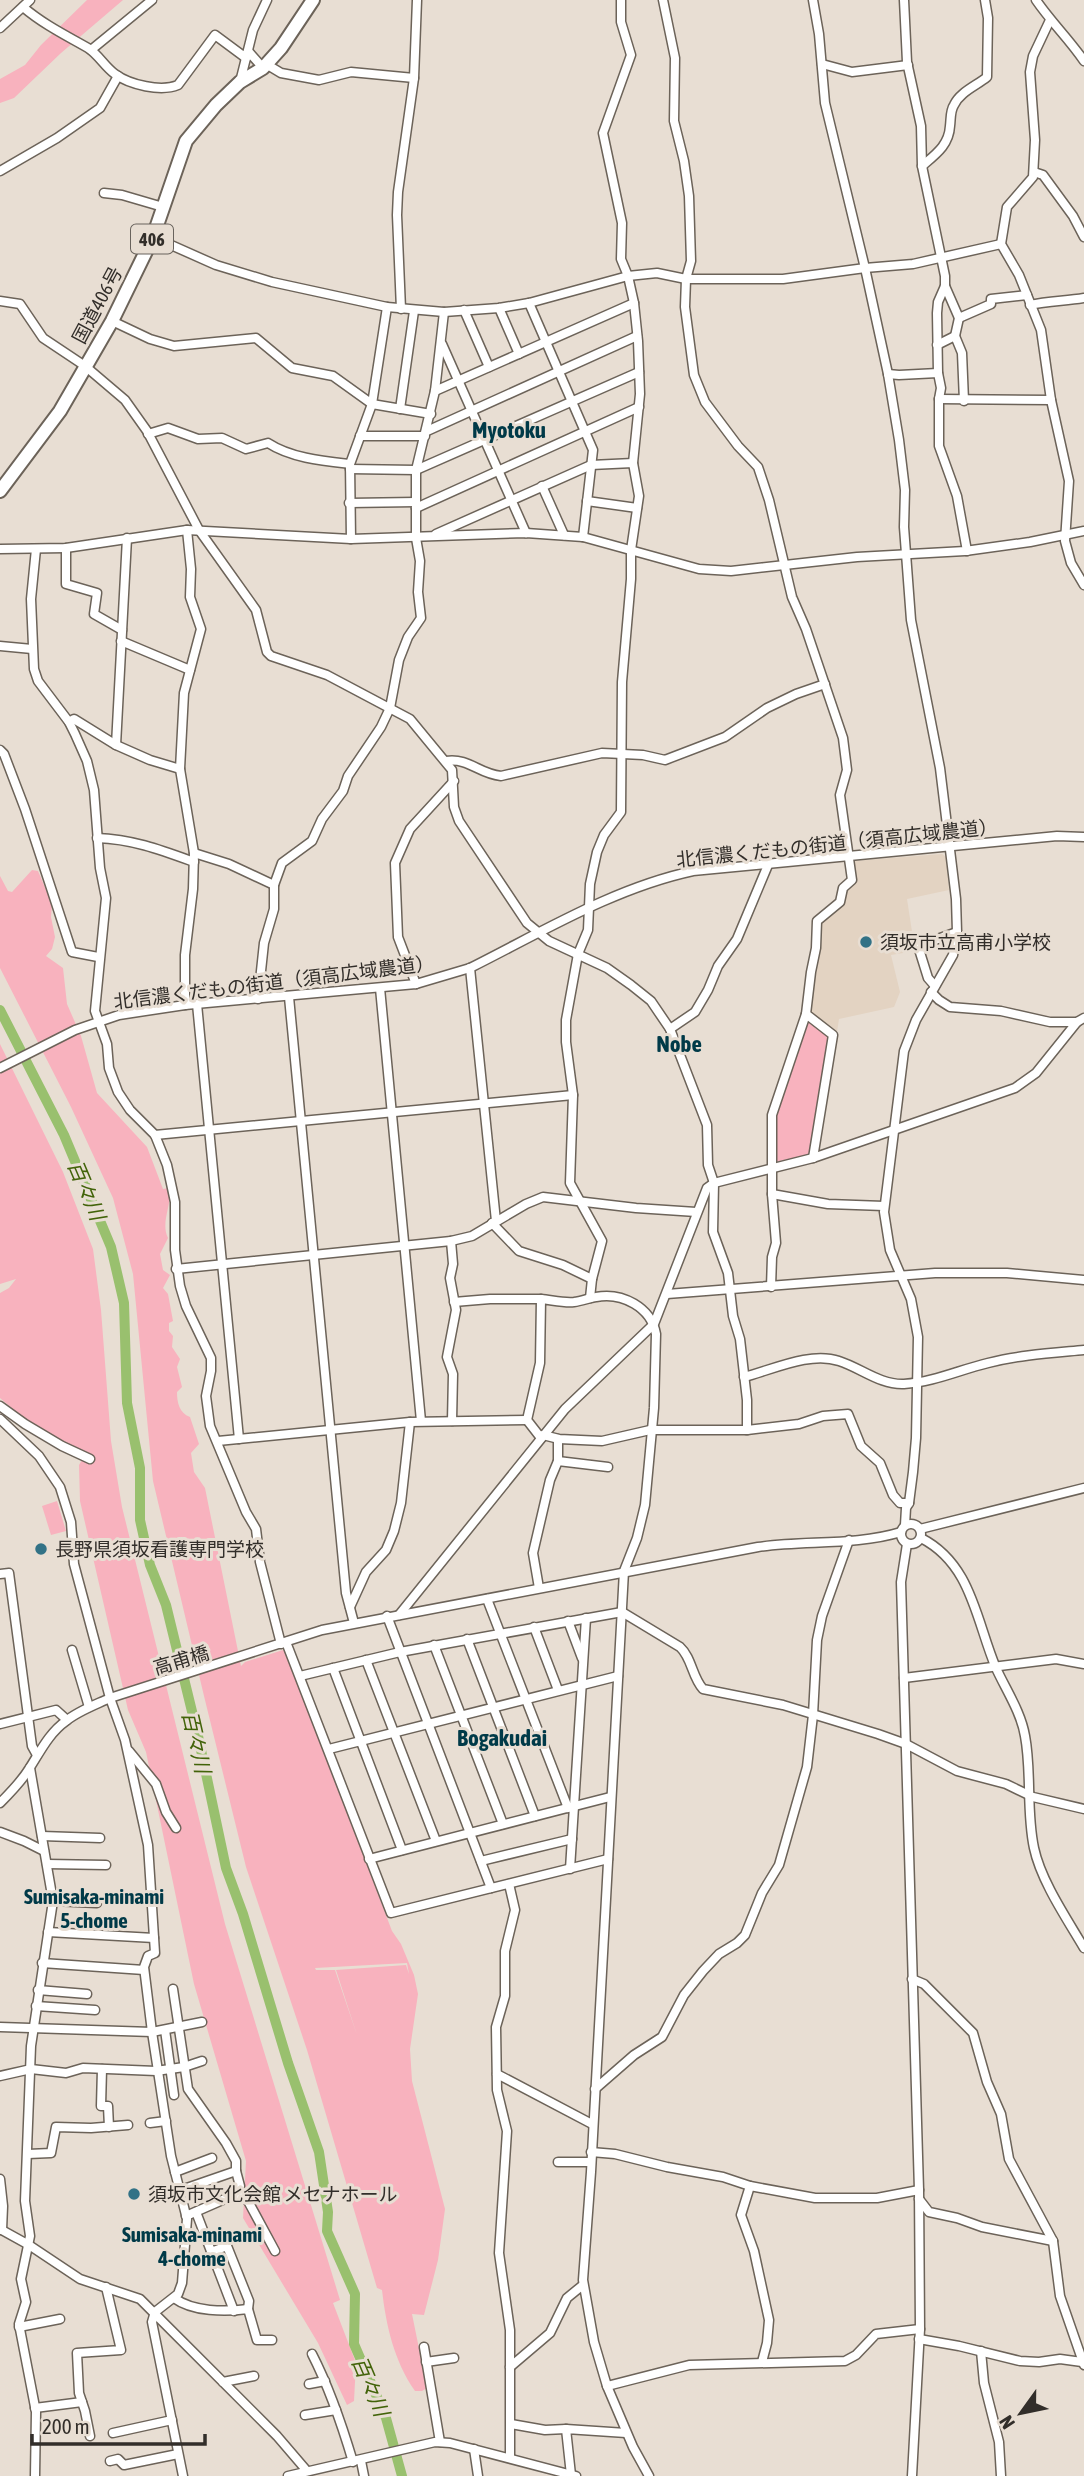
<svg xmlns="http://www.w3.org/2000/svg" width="1084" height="2476" font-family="'Asap Condensed','Noto Sans JP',sans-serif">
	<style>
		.built { fill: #e3d3c2 }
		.green { fill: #f8b2be; fill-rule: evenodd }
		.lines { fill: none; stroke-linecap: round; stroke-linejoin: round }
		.river { stroke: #99c06e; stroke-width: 10 }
		.minor-casing { stroke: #6c6359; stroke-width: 11 }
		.highway-casing { stroke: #6c6359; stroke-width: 16 }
		.minor { stroke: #fff; stroke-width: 8 }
		.highway { stroke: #fff; stroke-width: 12 }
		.poi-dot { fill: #327286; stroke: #e8ded3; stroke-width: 2.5 }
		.labels { text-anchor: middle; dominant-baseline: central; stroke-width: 6; stroke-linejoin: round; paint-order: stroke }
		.shield { fill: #e8ded3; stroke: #69635d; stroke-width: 2 }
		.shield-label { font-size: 18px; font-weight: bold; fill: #322e2a }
		.street-label { font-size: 19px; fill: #322e2a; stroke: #e8ded3 }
		.poi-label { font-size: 19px; fill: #322e2a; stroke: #e8ded3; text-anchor: start }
		.water-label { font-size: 21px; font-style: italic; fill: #426309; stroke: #e8ded3 }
		.neighbourhood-label { font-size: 21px; font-weight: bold; fill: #003a48; stroke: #e8ded3 }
		.quarter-label { font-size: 23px; font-weight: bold; fill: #003a48; stroke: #e8ded3 }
	</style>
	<rect width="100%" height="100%" fill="#e8ded3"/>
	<!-- built -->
	<polygon class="built" points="942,854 946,857 949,890 907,899 915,951 891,955 900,992 894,1007 839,1019 837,1032 810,1013 820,922 856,880 853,861"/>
	<!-- green -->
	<g class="green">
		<polygon points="87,0 123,0 61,53 14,98 0,103 0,79 25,65 41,45"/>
		<path d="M32 870 38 871 52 904 51 917 55 937 52 949 46 956 63 968 67 1004 81 1036 97 1093 147 1147 163 1189 169 1188C173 1204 160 1222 168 1238L160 1254 163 1270 170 1275 163 1288 168 1294 173 1321 169 1323V1331L173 1336 172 1347 180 1359 177 1367 182 1387 177 1392C177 1402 179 1413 190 1417L199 1444 191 1453 194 1472 205 1488 241 1666 245 1662 283 1650 286 1652 392 1931 401 1944 414 1975 418 1994 410 2049 412 2081 445 2209 438 2260 424 2315 412 2314 427 2388 422 2391H415C394 2361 386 2325 382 2290L377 2288 307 2050 246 1867 204 1696 153 1481 133 1274 113 1198 71 1107 0 968V876L8 891 12 892ZM407 1963 409 1974 406 1965 336 1970 357 2035 335 1970H316L315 1968Z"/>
		<polygon points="807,1017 832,1035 813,1154 774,1162 777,1114"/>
		<polygon points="0,1044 63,1172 93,1249 101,1310 111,1441 122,1507 225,1924 340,2300 333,2303 356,2363 354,2401 347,2405 318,2343 243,2218 246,2161 194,1984 146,1752 128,1710 80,1501 79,1465 86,1453 28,1422 0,1398 0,1293 9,1288 16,1279 0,1284"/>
		<polygon points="57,1501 66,1531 51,1535 42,1506"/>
	</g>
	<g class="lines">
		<!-- river -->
		<polyline class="river" points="0,1010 64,1135 111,1247 124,1303 127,1403 140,1468 140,1520 150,1565 166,1605 198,1736 226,1868 243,1914 288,2063 319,2152 328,2212 327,2231 355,2294 354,2344 386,2418 402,2476"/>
		<!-- minor casing -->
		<g class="minor-casing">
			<g id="minor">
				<polyline points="663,0 675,58 674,121 684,161 689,196 691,261 686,279 685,307 694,375 705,402 738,446 758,467 769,500 792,597 806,629 843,738 847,770 840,795 852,880 843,888 840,902 817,921 816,948 811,972 806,1014 833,1035 813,1158"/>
				<polyline points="813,0 819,34 825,103 865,268 888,374 899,440 905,490 904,527 911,620 940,768 956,899 957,932 953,955 916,1020 904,1051 884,1212 890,1250 911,1299 918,1337 916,1438 913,1472 909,1503 906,1508 905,1525"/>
				<polyline points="904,0 907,62 921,126 922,166 945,276 945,286 938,302 937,313 938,373 941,388 939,399 939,446 957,496 967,551"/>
				<path d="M1036 0C1051 22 1069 39 1084 61"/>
				<path d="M23 7C43 24 65 35 88 48 98 54 105 67 115 74 130 85 161 92 178 85L215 35 246 58 253 30 267 0"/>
				<polyline points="1050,20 1033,56 1030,72 1035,140 1033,177 1007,207 1001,244 1019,275 1041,330 1051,400 1069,481 1065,541 1071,563 1084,585"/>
				<polyline points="0,28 30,0"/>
				<polyline points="91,50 152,0"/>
				<polyline points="248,51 263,68"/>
				<polyline points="266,64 281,73 319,80 351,72 414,78"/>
				<polyline points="822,64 852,72 908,65"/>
				<polyline points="240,82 246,58"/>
				<path d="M922 166C936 154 949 145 950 126 951 119 950 111 954 105 960 92 976 86 987 77L988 18 985 0"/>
				<polyline points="0,171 57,138 100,108 118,76"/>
				<polyline points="1034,172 1043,175 1073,216 1084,237"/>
				<polyline points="104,193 122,195 163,207"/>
				<polyline points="153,237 216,265 272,282 387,307 444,312 499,308 529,303 628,276 657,273 686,279 783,279 865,268 913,264 1001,244"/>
				<polyline points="945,286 959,318 955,336"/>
				<polyline points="0,301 20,304 43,338 85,366 125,400 147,431 199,530 256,610 267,652 271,656 327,675 410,719 452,770 454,807 459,821 527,923 549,941 607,968 631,985 651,1001 670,1029 707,1125 708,1165 714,1183 713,1232 728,1273 733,1316 740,1339 747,1400 747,1430"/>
				<polyline points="529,303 593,450 583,537"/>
				<path d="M1030 305C1048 301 1066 301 1084 298"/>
				<polyline points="499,308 519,354"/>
				<polyline points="401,309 397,215 398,192 414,78 417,0"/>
				<polyline points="464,310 489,367"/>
				<polyline points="959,318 991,304 991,299 1027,295"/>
				<polyline points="112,321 150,339 174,346 256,338 292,368 333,376 372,404 431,414"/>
				<polyline points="442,344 526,533"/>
				<polyline points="937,345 955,336 962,353 964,401"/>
				<polyline points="888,374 899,375 938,373"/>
				<polyline points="435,391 634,303"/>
				<polyline points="939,399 1051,400"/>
				<polyline points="400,409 414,311"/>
				<polyline points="427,431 637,336"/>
				<path d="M148 434 168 428 198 439 222 438 246 449 268 443C291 458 323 461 350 464"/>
				<polyline points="360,436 425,436"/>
				<polyline points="350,469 416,470 639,372"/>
				<polyline points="542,486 564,535"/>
				<polyline points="587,501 637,508"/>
				<polyline points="349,503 416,502"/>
				<polyline points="416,508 639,407"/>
				<polyline points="436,534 591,465 633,463"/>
				<polyline points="351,539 350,464 372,404 387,307"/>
				<polyline points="66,548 66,584 97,593 94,614 122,630"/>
				<polyline points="0,549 66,548 187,530 351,539 526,533 583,537 699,569 731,571 857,557 965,551 1030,542 1084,531"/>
				<polyline points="36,549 31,599 34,669 38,681 69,722 75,734 87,761 94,790 100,868 106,898 95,1011 107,1044 109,1068 118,1092 130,1110 155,1135 167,1165 175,1202 175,1250 180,1286 186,1306 211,1358 211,1371 206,1396 210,1426 246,1512 256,1529 260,1562 281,1644"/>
				<polyline points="121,641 190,670"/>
				<polyline points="0,646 32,649"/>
				<polyline points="69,722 74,719 116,745 150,760 180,769"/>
				<polyline points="116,745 127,538"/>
				<polyline points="0,750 4,754 25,809 72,952 98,957"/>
				<path d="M446 761C470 758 477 773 501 776L602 753 643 755 665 760 725 737 767 708 796 694 825 684"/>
				<path d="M97 838C132 839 161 850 194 862"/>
				<polyline points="194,853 229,864 274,885"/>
				<polyline points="470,968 496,1221"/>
				<polyline points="416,984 398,937 395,863 410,829 454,781"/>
				<polyline points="935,986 928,978 918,946 957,932"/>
				<polyline points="380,988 421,1421"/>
				<polyline points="931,992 939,1000 950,1007 1001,1011 1050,1022 1077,1022 1084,1018"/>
				<polyline points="289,997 346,1593 354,1623"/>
				<polyline points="258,999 264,943 274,909 274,885 282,863 312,841 322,819 343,791 348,776 381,727 390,708 399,660 408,637 421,618 418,592 420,561 416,538 416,470 435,391 444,312"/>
				<polyline points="197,1004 239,1439"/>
				<polyline points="185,1005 185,955 193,889 194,853 180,769 184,693 201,629 190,597 191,569 187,530"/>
				<polyline points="670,1029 695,1012 708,990 718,966 737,939 768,865"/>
				<path d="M0 1068 75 1030 119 1015 185 1005 416 984 470 968C542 932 614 888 693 871L1057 836 1084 837"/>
				<polyline points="155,1135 573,1095"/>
				<polyline points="772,1194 828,1204 884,1206"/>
				<polyline points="492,1223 519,1251 563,1265 592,1279"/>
				<polyline points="451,1241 453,1264 450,1278 456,1310 447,1357 453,1374 452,1421"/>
				<polyline points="176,1269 451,1241 472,1236 526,1204 543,1197 636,1208 696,1212"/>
				<polyline points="771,1287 772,1257 776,1243 772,1194 772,1115 806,1014"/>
				<polyline points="667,1294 935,1273 1007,1273 1084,1280"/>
				<polyline points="590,1298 592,1279 602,1241 570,1183 573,1095 566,1042 566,1020 578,954 588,930 590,884 597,852 604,835 621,812 622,682 631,579 631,550 639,496 633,463 640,394 638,341 634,303 628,276 621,259 622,223 603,133 631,55 621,22 621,0"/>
				<polyline points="454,1302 490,1299 541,1299"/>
				<path d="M744 1377C772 1370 810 1351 839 1361 861 1368 880 1385 904 1384 934 1382 959 1370 988 1363 1019 1355 1052 1353 1084 1350"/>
				<polyline points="0,1406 25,1424 62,1446 90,1459"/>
				<polyline points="0,1419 39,1456 60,1487 71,1522 74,1564 110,1698 125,1740 148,1845 155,1953 148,1956 144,1967 152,2032 0,2027"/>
				<polyline points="543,1435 559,1439 602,1441 650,1430 747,1430 799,1424 823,1416 848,1414 861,1446 880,1463 893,1495 900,1503 909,1503"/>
				<path d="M541 1438 527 1420 540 1363 541 1299C552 1300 563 1303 574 1302 582 1301 589 1298 596 1297 622 1292 651 1307 656 1334L654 1408 645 1505 637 1538 624 1571 591 2172 583 2280 594 2342 607 2386 633 2447 649 2476"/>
				<polyline points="218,1441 410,1422 527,1420"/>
				<polyline points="558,1461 608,1467"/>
				<circle cx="911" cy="1534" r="10"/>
				<polyline points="920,1529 1084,1488"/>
				<path d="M921 1538C972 1564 976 1621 996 1668 1006 1690 1021 1712 1025 1736 1032 1773 1026 1811 1034 1848 1041 1881 1067 1919 1084 1948"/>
				<polyline points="907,1544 901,1582 919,2190 920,2329 912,2476"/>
				<polyline points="0,1574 9,1573 32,1746 37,1755"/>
				<polyline points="539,1588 533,1553 550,1480 558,1461 558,1439"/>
				<polyline points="487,1599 568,1808"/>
				<polyline points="350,1607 366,1572 386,1550 394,1531 401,1503 410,1422"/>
				<polyline points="399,1615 565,1409 654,1324 707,1188 714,1183 813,1158 1015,1088 1036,1073 1077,1022"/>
				<polyline points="387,1616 491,1888"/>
				<polyline points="568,1621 582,1658"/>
				<polyline points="534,1627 558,1690"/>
				<polyline points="467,1639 535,1816"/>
				<polyline points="286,1642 391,1913 608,1859"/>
				<polyline points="434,1645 503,1824"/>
				<polyline points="72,1650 89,1707"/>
				<polyline points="366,1660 436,1841"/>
				<polyline points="333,1668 402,1850"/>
				<path d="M300 1676 400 1652 622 1612 680 1647C692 1658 692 1677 703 1689L783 1705 878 1734 906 1744 957 1771 1006 1784 1033 1797 1084 1809"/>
				<polyline points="904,1678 1056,1659 1084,1664"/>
				<polyline points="0,1724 56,1710 67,1720"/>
				<polyline points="329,1749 618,1676"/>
				<polyline points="129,1751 156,1784 166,1812 176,1828"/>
				<polyline points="30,1768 53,1901 31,2046 25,2201 30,2236 21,2279 26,2302 19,2324 36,2412 35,2476"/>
				<path d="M0 1803C11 1792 21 1782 29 1769 40 1752 49 1733 66 1721 78 1711 95 1705 110 1698L322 1630 758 1547C805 1540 855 1546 901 1532"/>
				<polyline points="0,1832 24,1841 44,1851"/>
				<polyline points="42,1836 100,1838"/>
				<polyline points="369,1859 610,1797"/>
				<polyline points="481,1861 572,1839"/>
				<polyline points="47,1864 106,1865"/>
				<polyline points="570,1869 586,1618"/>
				<polyline points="509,1884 515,1910 505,1951 505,1996 496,2027 497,2090 507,2131 499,2253 510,2330 510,2458"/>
				<polyline points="53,1901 97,1903"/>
				<polyline points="48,1932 154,1938"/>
				<polyline points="42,1963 144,1970"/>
				<polyline points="912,1979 924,1984 973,2033 987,2082 1001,2114 1009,2159 1053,2241 1060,2296 1084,2365"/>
				<polyline points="173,1989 188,2089 226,2143 236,2161 236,2171 181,2190"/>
				<polyline points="38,1990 87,1994"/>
				<polyline points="36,2006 95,2010"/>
				<polyline points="165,2030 174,2095"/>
				<polyline points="102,2069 101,2106 108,2106 109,2127"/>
				<polyline points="497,2074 592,2124"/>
				<polyline points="0,2076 31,2069 66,2073 83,2068 156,2071 184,2067 202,2061"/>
				<polyline points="595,2089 634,2055 662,2037 684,1995 703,1971 719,1954 737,1943 745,1935 762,1893 779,1865 807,1767 813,1715 817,1640 822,1616 849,1540"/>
				<polyline points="150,2123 166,2121"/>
				<polyline points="591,2152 615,2154 667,2167 723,2177 750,2186 815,2198 877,2198 919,2190"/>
				<polyline points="28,2154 51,2153 56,2127 91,2128 128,2125"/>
				<polyline points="558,2162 591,2162"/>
				<polyline points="236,2171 240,2186 238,2195"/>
				<polyline points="175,2172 212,2158"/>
				<polyline points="0,2179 3,2206 2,2230"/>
				<polyline points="750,2186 741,2215 754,2251 769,2320 767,2343 762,2362"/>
				<polyline points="919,2199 929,2212 957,2218 982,2227 1053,2241"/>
				<polyline points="196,2212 234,2311"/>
				<polyline points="186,2216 234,2195 242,2196 248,2201 275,2251"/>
				<polyline points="0,2229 29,2245 80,2279 140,2299 277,2436 307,2471"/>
				<polyline points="211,2252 227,2246 249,2301 248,2309"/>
				<path d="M174 2298C193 2312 225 2312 248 2309L257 2340H272"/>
				<polyline points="19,2327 60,2319"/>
				<polyline points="919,2339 959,2346 1020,2361 1039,2362 1060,2359 1082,2362"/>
				<polyline points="424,2347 440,2442"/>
				<polyline points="981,2351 984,2383 999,2442 1001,2476"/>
				<path d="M312 2354C330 2389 342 2425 353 2462"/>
				<polyline points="426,2362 454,2358"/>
				<polyline points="510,2367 550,2333 567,2298 583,2285"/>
				<polyline points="223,2382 254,2376"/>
				<polyline points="309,2384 325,2381"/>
				<polyline points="607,2386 689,2365 845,2361 856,2355 876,2334 920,2329"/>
				<polyline points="35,2408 82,2402"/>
				<polyline points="305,2415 336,2410"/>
				<polyline points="511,2424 545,2430 566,2429"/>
				<polyline points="113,2433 172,2420"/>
				<polyline points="90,2436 85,2411 79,2393 77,2353 121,2350 106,2287"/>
				<polyline points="474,2449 478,2476"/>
				<polyline points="110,2461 118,2459 124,2465 178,2454"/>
				<polyline points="361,2461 364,2476"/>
				<polyline points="571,2475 566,2429 626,2433"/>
				<polyline points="183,2476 152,2322 155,2312 178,2294 182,2283 187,2219 171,2156 152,2032 202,2022"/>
				<polyline points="288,2476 435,2442 450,2443 576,2476"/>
			</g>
		</g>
		<!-- highway casing -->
		<g class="highway-casing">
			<polyline id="highway" points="0,491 60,411 112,321 153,237 186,141 216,105 240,82 263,68 281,48 313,0"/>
		</g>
		<!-- minor -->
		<use href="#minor" class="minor"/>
		<!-- highway -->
		<use href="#highway" class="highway"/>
	</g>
	<!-- markers -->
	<g class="poi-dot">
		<circle cx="866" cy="942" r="7"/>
		<circle cx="41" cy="1549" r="7"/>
		<circle cx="134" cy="2194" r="7"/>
	</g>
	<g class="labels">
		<!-- shield labels -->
		<rect class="shield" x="131" y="224.5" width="42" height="29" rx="5"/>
		<g class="shield-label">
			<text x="152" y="239">406</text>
		</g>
		<!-- street labels -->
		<g class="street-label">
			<text transform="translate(97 305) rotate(-62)">国道406号</text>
			<text transform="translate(837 843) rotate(-6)">北信濃くだもの街道（須高広域農道）</text>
			<text transform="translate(274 982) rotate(-7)">北信濃くだもの街道（須高広域農道）</text>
			<text transform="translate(181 1660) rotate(-17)">高甫橋</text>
		</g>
		<!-- poi labels -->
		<g class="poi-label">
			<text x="880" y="942">須坂市立高甫小学校</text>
			<text x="55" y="1549">長野県須坂看護専門学校</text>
			<text x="148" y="2194">須坂市文化会館 メセナホール</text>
		</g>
		<!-- water labels -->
		<g class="water-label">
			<text transform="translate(87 1190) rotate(67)">百々川</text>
			<text transform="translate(197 1742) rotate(77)">百々川</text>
			<text transform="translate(371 2386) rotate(67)">百々川</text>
		</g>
		<!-- neighbourhood labels -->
		<g class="neighbourhood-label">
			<text x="94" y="1896">Sumisaka-minami<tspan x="94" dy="24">5-chome</tspan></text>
			<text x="192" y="2234">Sumisaka-minami<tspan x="192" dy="24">4-chome</tspan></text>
		</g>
		<!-- quarter labels -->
		<g class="quarter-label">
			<text x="509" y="430">Myotoku</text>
			<text x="679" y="1044">Nobe</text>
			<text x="502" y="1738">Bogakudai</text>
		</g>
	</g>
	<!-- north arrow -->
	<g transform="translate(1021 2413) rotate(237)" stroke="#e8ded3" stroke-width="5" paint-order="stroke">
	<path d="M0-5L12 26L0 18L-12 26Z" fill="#322e2a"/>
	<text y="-10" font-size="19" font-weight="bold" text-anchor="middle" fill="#322e2a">N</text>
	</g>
	<!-- scale -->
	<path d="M32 2434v10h173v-10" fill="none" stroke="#322e2a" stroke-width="3.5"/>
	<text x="42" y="2434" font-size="21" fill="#322e2a" stroke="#e8ded3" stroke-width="5" paint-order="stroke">200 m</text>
</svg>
